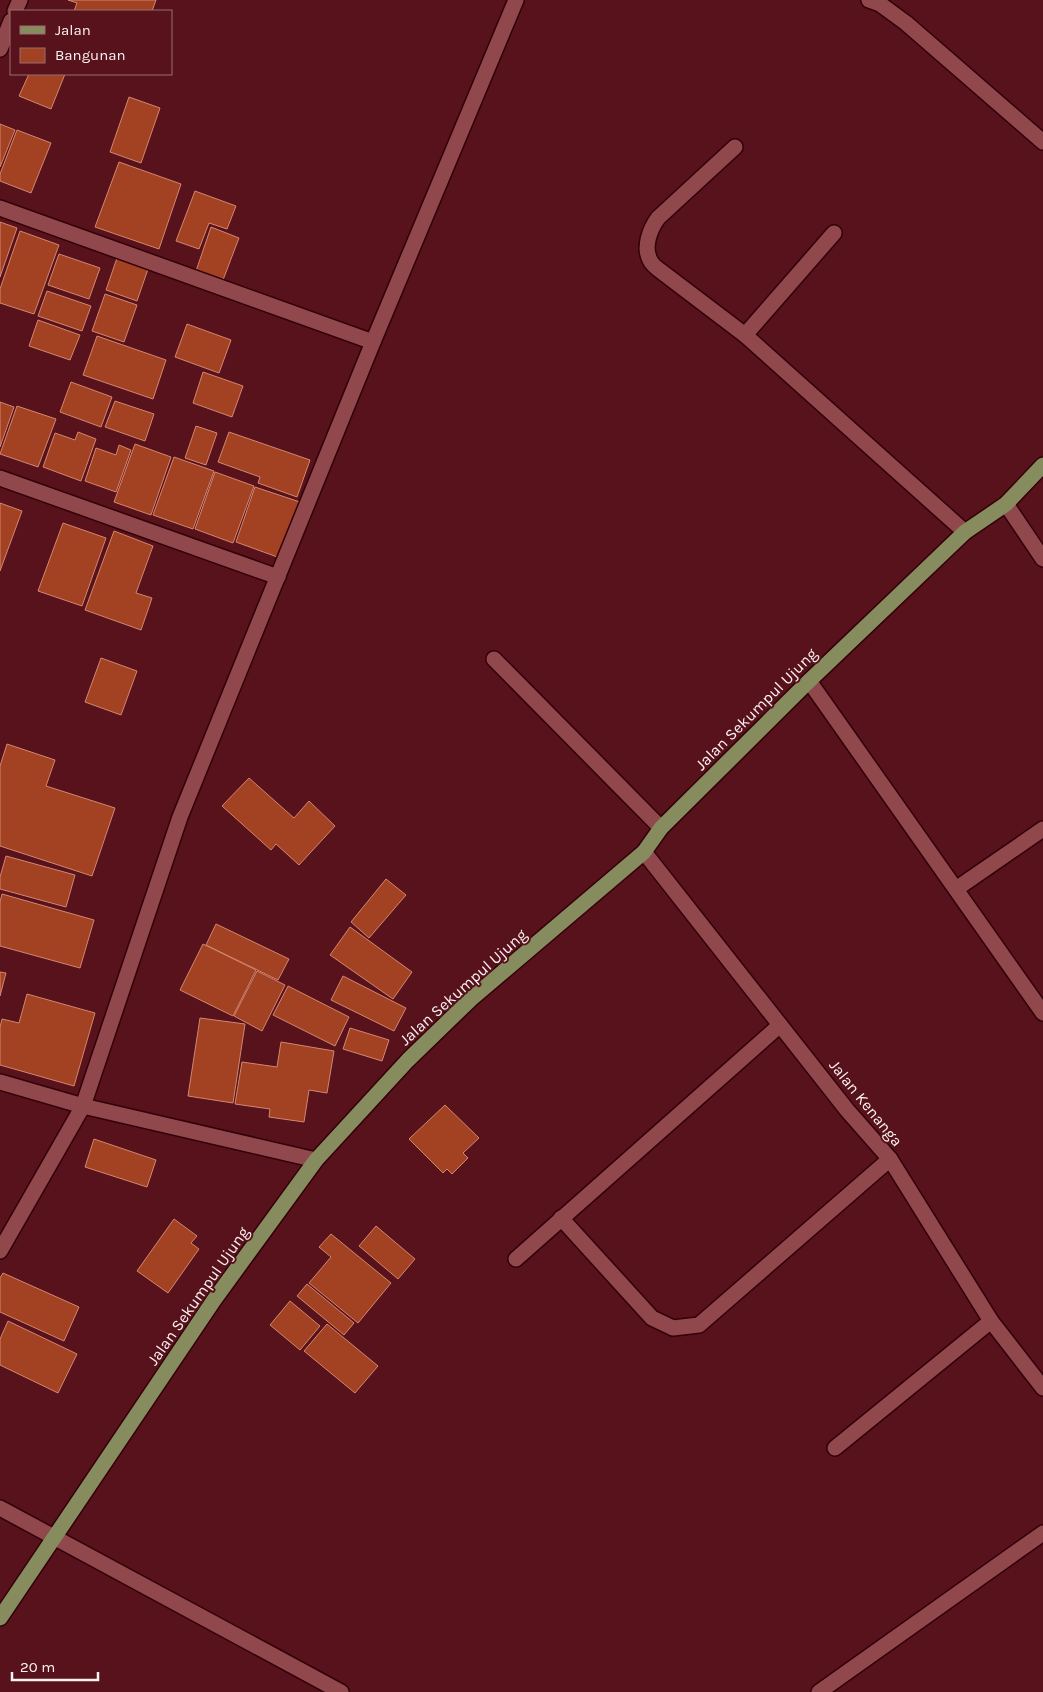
<svg xmlns="http://www.w3.org/2000/svg" width="1043" height="1692" font-family="Karla,sans-serif">
	<style>
		.building { fill: #a34123; stroke: #d38770 }
		.lines { fill: none; stroke-linecap: round; stroke-linejoin: round }
		.minor-casing { stroke: #330109; stroke-width: 18 }
		.major-casing { stroke: #330109; stroke-width: 18 }
		.minor { stroke: #91484c; stroke-width: 15 }
		.major { stroke: #878c5e; stroke-width: 15 }
		.labels { text-anchor: middle; dominant-baseline: central; stroke-width: 4; stroke-linejoin: round; paint-order: stroke }
		.street-label { font-size: 16px; fill: #fbf2f2; stroke: #57121c }
	</style>
	<rect width="100%" height="100%" fill="#57121c"/>
	<!-- building -->
	<g class="building">
		<polygon points="68,0 156,0 152,11 74,11 77,3"/>
		<polygon points="29,74 65,74 51,109 19,96"/>
		<polygon points="129,97 160,108 141,163 110,152"/>
		<polygon points="0,124 15,130 0,167"/>
		<polygon points="17,130 51,143 31,193 0,181 0,174"/>
		<polygon points="119,162 181,184 159,249 95,227"/>
		<polygon points="195,191 236,206 227,229 209,223 199,249 176,241"/>
		<polygon points="0,222 17,228 0,277"/>
		<polygon points="211,227 239,238 223,280 196,271"/>
		<polygon points="20,231 59,245 34,314 0,303 0,289"/>
		<polygon points="59,254 100,268 89,299 48,285"/>
		<polygon points="117,258 148,269 137,301 106,290"/>
		<polygon points="47,291 91,306 82,331 38,316"/>
		<polygon points="105,294 137,305 124,342 92,331"/>
		<polygon points="38,320 80,335 70,360 29,346"/>
		<polygon points="187,324 231,340 219,373 175,357"/>
		<polygon points="97,336 166,360 153,399 83,375"/>
		<polygon points="203,372 243,386 232,417 193,403"/>
		<polygon points="71,382 112,397 101,427 60,412"/>
		<polygon points="115,401 154,414 145,441 105,427"/>
		<polygon points="0,402 14,407 0,447"/>
		<polygon points="17,406 56,419 38,467 0,454"/>
		<polygon points="196,426 217,433 206,465 185,458"/>
		<polygon points="78,432 96,439 81,481 43,467 55,433 75,440"/>
		<polygon points="229,432 310,460 297,497 258,483 260,477 218,462"/>
		<polygon points="135,444 171,457 151,515 114,502"/>
		<polygon points="119,445 131,450 116,492 85,481 96,448 116,455"/>
		<polygon points="174,457 214,471 193,529 153,515"/>
		<polygon points="215,472 254,486 233,543 195,529"/>
		<polygon points="255,487 300,502 280,558 236,542"/>
		<polygon points="0,503 22,511 0,571"/>
		<polygon points="63,523 106,538 82,606 38,591"/>
		<polygon points="114,531 153,546 136,593 152,598 141,630 85,610"/>
		<polygon points="101,658 137,671 121,715 85,702"/>
		<polygon points="7,744 55,760 46,786 115,808 92,876 0,846 0,766"/>
		<polygon points="249,778 294,818 309,801 335,826 299,865 276,844 271,850 222,806"/>
		<polygon points="6,856 75,875 66,907 0,889 0,877"/>
		<polygon points="386,879 406,895 369,938 351,922"/>
		<polygon points="2,894 94,920 80,968 0,946 0,902"/>
		<polygon points="216,924 289,959 278,980 206,945"/>
		<polygon points="350,927 412,972 393,999 330,955"/>
		<polygon points="203,944 256,970 233,1016 180,990"/>
		<polygon points="257,971 285,985 262,1031 234,1016"/>
		<polygon points="0,972 6,973 0,996"/>
		<polygon points="343,976 406,1008 394,1031 331,1000"/>
		<polygon points="288,986 349,1017 335,1046 273,1015"/>
		<polygon points="27,994 95,1013 74,1086 0,1065 0,1027 2,1019 19,1023"/>
		<polygon points="200,1018 245,1024 233,1103 188,1096"/>
		<polygon points="350,1028 389,1040 382,1061 343,1049"/>
		<polygon points="281,1042 334,1051 327,1093 309,1090 304,1122 269,1117 270,1109 235,1104 242,1062 277,1067"/>
		<polygon points="445,1105 479,1138 463,1153 468,1158 452,1174 447,1169 443,1173 409,1139"/>
		<polygon points="94,1139 156,1160 147,1187 85,1167"/>
		<polygon points="174,1219 197,1236 191,1243 199,1249 168,1293 137,1271"/>
		<polygon points="376,1226 415,1259 398,1279 359,1246"/>
		<polygon points="331,1234 391,1283 358,1323 309,1283 331,1257 319,1247"/>
		<polygon points="3,1273 79,1307 64,1341 0,1312 0,1278"/>
		<polygon points="307,1284 354,1323 344,1335 297,1296"/>
		<polygon points="290,1301 320,1326 300,1350 270,1325"/>
		<polygon points="8,1321 77,1354 58,1393 0,1365 0,1339"/>
		<polygon points="327,1324 378,1366 355,1393 304,1351"/>
	</g>
	<g class="lines">
		<!-- minor casing -->
		<g class="minor-casing">
			<g id="minor">
				<polyline points="869,0 880,4 906,23 1043,142"/>
				<polyline points="15,11 20,0"/>
				<polyline points="0,49 11,21"/>
				<path d="M735 147 658 218C650 229 643 247 650 260 652 265 658 269 662 272L745 335 965 532"/>
				<polyline points="0,208 373,342"/>
				<polyline points="745,335 834,233"/>
				<polyline points="0,478 278,577"/>
				<polyline points="1006,504 1043,559"/>
				<polyline points="494,659 661,828"/>
				<polyline points="809,681 1043,1013"/>
				<polyline points="644,852 847,1110 890,1159 991,1321 1043,1388"/>
				<polyline points="956,889 1043,829"/>
				<polyline points="0,1082 83,1106 316,1160"/>
				<polyline points="561,1218 652,1318 673,1328 699,1325 890,1159"/>
				<polyline points="0,1251 83,1106 180,817 373,342 516,0"/>
				<polyline points="516,1259 780,1025"/>
				<polyline points="835,1448 991,1321"/>
				<polyline points="0,1508 341,1692"/>
				<polyline points="819,1692 1043,1533"/>
			</g>
		</g>
		<!-- major casing -->
		<g class="major-casing">
			<polyline id="major" points="0,1618 214,1300 316,1160 408,1060 471,999 644,852 661,828 809,681 965,532 1006,504 1043,465"/>
		</g>
		<!-- minor -->
		<use href="#minor" class="minor"/>
		<!-- major -->
		<use href="#major" class="major"/>
	</g>
	<g class="labels">
		<!-- street labels -->
		<g class="street-label">
			<text transform="translate(756 709) rotate(-45)">Jalan Sekumpul Ujung</text>
			<text transform="translate(463 987) rotate(-42)">Jalan Sekumpul Ujung</text>
			<text transform="translate(866 1103) rotate(51)">Jalan Kenanga</text>
			<text transform="translate(198 1296) rotate(-55)">Jalan Sekumpul Ujung</text>
		</g>
	</g>
	<!-- legend -->
	<rect x="10" y="10" width="162" height="65" fill="#57121c" stroke="#996c72"/>
	<rect x="20" y="26" width="25" height="8" fill="#878c5e" stroke="#996c72"/>
	<text x="55" y="35" font-size="15" fill="#fbf2f2">Jalan</text>
	<rect x="20" y="48" width="25" height="15" fill="#a34123" stroke="#996c72"/>
	<text x="55" y="60" font-size="15" fill="#fbf2f2">Bangunan</text>
	<!-- scale -->
	<path d="M12 1672v8h86v-8" fill="none" stroke="#fbf2f2" stroke-width="2.5"/>
	<text x="20" y="1672" font-size="15" fill="#fbf2f2" stroke="#57121c" stroke-width="4" paint-order="stroke">20 m</text>
</svg>
